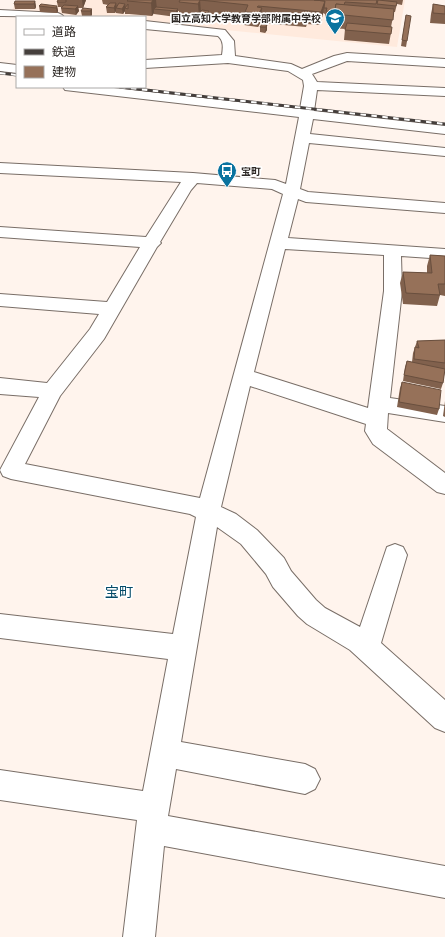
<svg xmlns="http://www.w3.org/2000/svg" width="445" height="937" font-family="Inter,'Noto Sans JP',sans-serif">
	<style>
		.built { fill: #ffeadd }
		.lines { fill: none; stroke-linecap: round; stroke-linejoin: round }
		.minor-casing { stroke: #796e67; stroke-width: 2 }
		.minor { fill: #fff; fill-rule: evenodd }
		.rail-casing { stroke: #453f3c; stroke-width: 3 }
		.rail { stroke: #fff; stroke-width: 2; stroke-dasharray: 5.5; stroke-linecap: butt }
		.wall { fill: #81614d }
		.shaded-wall { fill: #694f3e }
		.building { fill: #967159; stroke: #694f3e }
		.labels { text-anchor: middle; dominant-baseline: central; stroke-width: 3.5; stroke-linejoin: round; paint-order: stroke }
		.far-poi-label { font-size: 10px; font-weight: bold; fill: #2d2825; stroke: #fff; text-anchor: end }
		.quarter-label { font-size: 14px; fill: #034a68; stroke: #fff }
	</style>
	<rect width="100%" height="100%" fill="#fff4ed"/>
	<!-- built -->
	<polygon class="built" points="17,0 405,0 397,47 145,22 145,17 88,17 12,10"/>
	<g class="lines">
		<!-- minor casing -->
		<g class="minor-casing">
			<g id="minor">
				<polygon points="0,10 58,13 62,15 64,17 3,16 0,16"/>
				<path d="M145 21 225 30 234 41 235 56 291 64 302 69 334 56 347 53 445 59V67L347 61 312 74 317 82 445 88V96L317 90 314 111 445 126V134L313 119 310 134 445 148V156L309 143 300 189 308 192 445 203V213L306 202 298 199 288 238 445 249V259L401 256 402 291 390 398 445 406V422L388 413 387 429 445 473V494L437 492 373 444 365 431 366 424 250 386 221 507 236 514 257 530 284 558 291 571 316 600 325 608 360 627 387 547 395 544 403 547 407 555 381 643 445 700V732L435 728 350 650 307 624 298 616 273 587 266 574 241 544 217 527 181 742 305 764 315 769 320 779 315 789 305 794 176 769 168 816 445 866V898L164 846 155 937H123L137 820 0 800V770L143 791 168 659 0 638V614L173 634 196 517 190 514 11 479 3 476 0 470 39 397 0 394V378L47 383 90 329 99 314 0 306V294L107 302 140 247 0 237V227L146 237 181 182 0 173V163L193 173 275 180 286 184 299 117 65 90 63 87H105L300 109 304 86 303 80 288 71 228 63 145 68V60L222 55C223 48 224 41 218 36L145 29ZM197 183 272 189 283 194 200 498 25 464 60 396 104 339 157 247 161 243 160 242 191 190ZM285 249 384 255V291L368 408 254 372Z"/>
				<polygon points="0,63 17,65 17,73 0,71"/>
			</g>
		</g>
		<!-- minor -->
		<use href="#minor" class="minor"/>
		<!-- rail casing -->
		<g class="rail-casing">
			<g id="rail">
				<polyline points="0,73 17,75"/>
				<polyline points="120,87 445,124"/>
			</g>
		</g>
		<!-- rail -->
		<use href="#rail" class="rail"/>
	</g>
	<!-- wall -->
	<g class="wall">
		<polygon points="58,0 86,0 83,8 78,8 79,11 76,15 62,13 61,8 62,7 58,7 57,2"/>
		<polygon points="102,0 403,0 402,5 397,4 395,12 394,12 391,27 392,27 389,44 344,40 345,29 332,28 334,17 325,17 325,14 323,13 320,25 307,24 306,27 262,23 263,20 261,20 261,21 258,27 244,25 245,18 244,18 243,22 216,20 216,15 209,14 209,16 208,18 200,18 200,14 199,17 179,16 179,11 178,11 178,14 176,17 154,14 154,13 152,16 129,14 125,14 125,11 123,14 116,13 116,11 115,13 107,13 106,7 108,5 103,4"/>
		<polygon points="35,1 36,7 35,9 15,9 14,4"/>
		<polygon points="433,4 445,6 445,24 430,23 431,14"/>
		<polygon points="39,6 57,6 58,11 57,13 40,12"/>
		<polygon points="92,9 92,14 91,17 82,16 81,11"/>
		<polygon points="406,15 407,41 406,47 401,46"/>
		<polygon points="267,25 267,30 265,33 260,32 260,27"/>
		<polygon points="430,255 445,256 445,296 440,295 437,306 403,304 400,283 403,272 427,273 427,266"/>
		<polygon points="445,340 445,369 443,383 441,389 403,381 405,367 407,361 412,362 413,353 417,341"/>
		<polygon points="402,382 439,409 437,415 397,407 400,388"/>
		<polygon points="445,401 445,417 443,416"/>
	</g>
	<!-- shaded-wall -->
	<g class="shaded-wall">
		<polygon points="82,0 86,0 83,8"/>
		<polygon points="153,0 156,0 157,9 154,9 154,13 152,16 151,3"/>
		<polygon points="200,0 201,12 199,17 198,4"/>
		<polygon points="35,1 36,7 35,9 34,4"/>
		<polygon points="325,1 323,14 320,25 321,12"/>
		<polygon points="116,3 117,8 116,8 116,11 115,13 114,8"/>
		<polygon points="125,4 126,9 125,8 125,11 123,14 122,9"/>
		<polygon points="57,6 58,11 57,13 56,8"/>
		<polygon points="78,6 79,11 76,15 75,9"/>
		<polygon points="262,8 261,21 258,27 259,13"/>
		<polygon points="92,9 92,14 91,17 90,11"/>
		<polygon points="178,9 178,14 176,17 176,11"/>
		<polygon points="209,11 209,16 208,18 207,13"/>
		<polygon points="267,25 267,30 265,33 266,27"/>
	</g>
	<!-- building -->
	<g class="building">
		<polygon points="58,0 66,0 66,2 57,2"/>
		<polygon points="128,0 153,0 151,3 127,1"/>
		<polygon points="180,0 314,0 325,1 321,12 258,6 257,7 262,8 259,13 245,12 248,5 200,0 198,4 179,2"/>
		<polygon points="314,0 377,0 376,4 345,2 344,5 336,4 335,12 326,11 327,8 324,8 325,1"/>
		<polygon points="378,0 397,2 396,6 377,4"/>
		<polygon points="15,1 35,1 34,4 14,4"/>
		<polygon points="110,3 116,3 114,8 106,7"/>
		<polygon points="119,3 125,4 122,9 116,8"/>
		<polygon points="41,4 57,6 56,8 39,6"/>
		<polygon points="128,4 128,9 125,8"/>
		<polygon points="336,4 394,9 393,20 334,14"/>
		<polygon points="433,4 445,6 445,14 433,13"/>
		<polygon points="64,5 78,6 75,9 61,8"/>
		<polygon points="156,7 178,9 176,11 154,9"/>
		<polygon points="83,8 92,9 90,11 81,11"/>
		<polygon points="202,10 209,11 207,13 200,12"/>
		<polygon points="218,12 244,14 243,17 216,14"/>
		<polygon points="264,15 307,19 306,22 263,18"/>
		<polygon points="406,15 411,16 407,41 402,40"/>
		<polygon points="347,23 392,27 391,34 345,30"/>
		<polygon points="262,24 267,25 266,27 260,27"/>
		<polygon points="430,255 445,256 445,284 438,284 440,295 406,293 403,272 432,273"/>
		<polygon points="445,340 445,363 414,359 415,347 419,348 417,341"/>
		<polygon points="407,361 445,369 443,383 404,375"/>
		<polygon points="402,382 441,390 439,409 399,402"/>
	</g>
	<!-- icons -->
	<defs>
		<g id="school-pin" transform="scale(1)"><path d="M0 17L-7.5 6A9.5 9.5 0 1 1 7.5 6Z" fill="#0a739f" stroke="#fff"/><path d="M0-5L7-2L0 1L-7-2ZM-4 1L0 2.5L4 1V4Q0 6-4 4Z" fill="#fff"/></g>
		<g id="bus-pin" transform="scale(1)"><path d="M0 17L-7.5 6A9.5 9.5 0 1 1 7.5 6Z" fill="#0a739f" stroke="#fff"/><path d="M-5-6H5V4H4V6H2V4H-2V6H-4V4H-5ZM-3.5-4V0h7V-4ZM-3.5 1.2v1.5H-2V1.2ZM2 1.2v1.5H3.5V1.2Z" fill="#fff"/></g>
	</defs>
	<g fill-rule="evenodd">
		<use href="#school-pin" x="335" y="18"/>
		<use href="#bus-pin" x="227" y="171"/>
	</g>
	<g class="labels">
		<!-- far-poi labels -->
		<g class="far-poi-label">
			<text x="321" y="18">国立高知大学教育学部附属中学校</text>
			<text x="241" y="171" text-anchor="start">宝町</text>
		</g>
		<!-- quarter labels -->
		<g class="quarter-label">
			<text x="119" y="591">宝町</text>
		</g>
	</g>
	<!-- legend -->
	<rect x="16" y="16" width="130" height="72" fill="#ffffff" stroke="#aba9a8"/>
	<rect x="24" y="29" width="20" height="6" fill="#ffffff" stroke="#aba9a8"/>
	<text x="52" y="36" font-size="12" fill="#2d2825">道路</text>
	<rect x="24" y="49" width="20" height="6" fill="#453f3c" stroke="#aba9a8"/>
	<text x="52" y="56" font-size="12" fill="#2d2825">鉄道</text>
	<rect x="24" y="66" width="20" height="12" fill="#967159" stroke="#aba9a8"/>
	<text x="52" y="76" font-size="12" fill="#2d2825">建物</text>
</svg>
